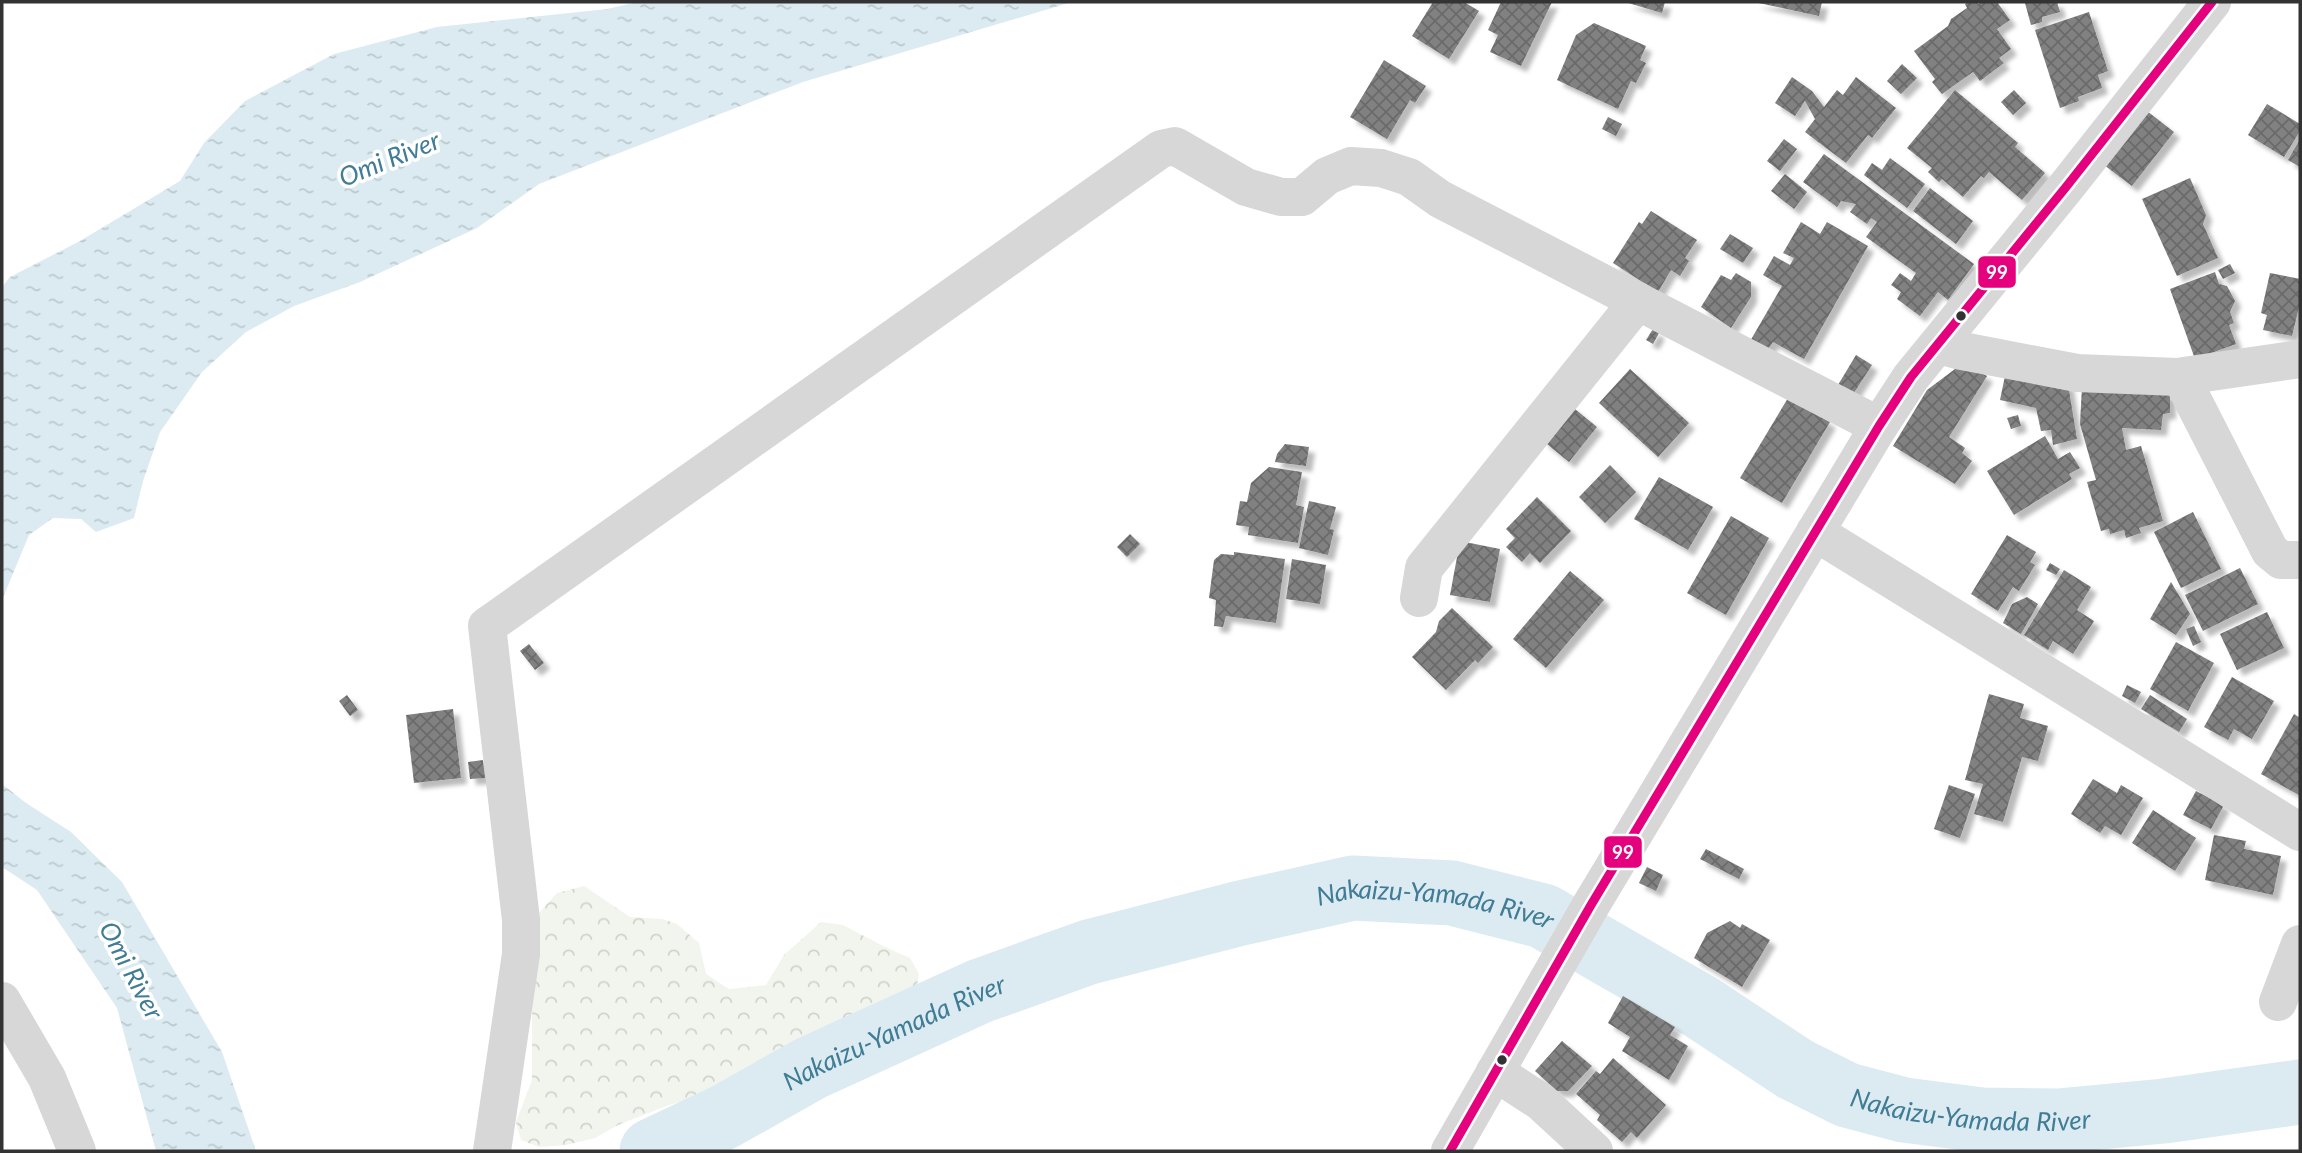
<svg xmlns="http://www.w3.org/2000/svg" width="2302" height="1153" font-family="Lato,sans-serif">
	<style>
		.forest { fill: url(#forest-crowns) }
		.water { fill: url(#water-ripples) }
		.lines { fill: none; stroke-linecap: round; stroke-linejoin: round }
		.river { stroke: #dbebf1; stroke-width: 65 }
		.building { fill: url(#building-cross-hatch); filter: url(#shadow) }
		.minor { stroke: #d7d7d7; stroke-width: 38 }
		.bus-1-casing { stroke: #fff; stroke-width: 14 }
		.bus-1 { stroke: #e5007d; stroke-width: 9 }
		.bus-dot { fill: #333; stroke: #fff; stroke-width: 2.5 }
		.labels { text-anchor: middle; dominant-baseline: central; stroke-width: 7; stroke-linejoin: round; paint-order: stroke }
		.water-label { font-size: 26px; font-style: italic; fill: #407c95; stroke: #fff }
		.line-badge { stroke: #fff; stroke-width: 2.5 }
		.badge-label { font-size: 19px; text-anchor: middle; font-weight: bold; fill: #fff }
	</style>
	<defs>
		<pattern id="forest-crowns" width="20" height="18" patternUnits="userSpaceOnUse" patternTransform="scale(1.75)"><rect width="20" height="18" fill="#f2f5ed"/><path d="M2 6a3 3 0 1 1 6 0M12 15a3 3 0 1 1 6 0" fill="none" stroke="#d0d2cc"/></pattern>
		<pattern id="water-ripples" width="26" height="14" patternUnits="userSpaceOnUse" patternTransform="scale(1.75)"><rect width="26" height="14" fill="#dbebf1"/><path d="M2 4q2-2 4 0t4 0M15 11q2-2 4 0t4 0" fill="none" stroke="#bccacf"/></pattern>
		<pattern id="building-cross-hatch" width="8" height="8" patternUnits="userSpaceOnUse" patternTransform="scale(1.75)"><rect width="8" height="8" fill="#818181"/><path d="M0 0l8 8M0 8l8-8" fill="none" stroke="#6a6a6a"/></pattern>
		<filter id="shadow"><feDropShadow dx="6" dy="6" stdDeviation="2" flood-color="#0004"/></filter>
	</defs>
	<rect width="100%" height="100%" fill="#fff"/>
	<!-- forest -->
	<polygon class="forest" points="584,886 630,917 662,919 677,924 699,943 706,974 729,989 766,985 784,955 821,922 843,925 883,946 910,958 919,974 915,999 887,1023 860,1026 805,1049 749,1083 721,1084 701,1096 669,1105 618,1125 595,1138 566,1145 539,1147 521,1140 516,1122 532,1080 532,983 539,913 557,893"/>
	<!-- water -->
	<g class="water">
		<polygon points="638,2 1072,2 803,82 539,184 477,228 360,282 294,306 246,332 202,372 160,432 143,481 134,518 96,532 81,519 53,518 29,535 2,600 2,287 10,277 80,241 180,181 204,143 245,101 334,54 437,27 607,9"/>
		<polygon points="2,784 26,803 71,832 122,882 222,1052 256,1151 156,1151 117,1008 37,890 2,867"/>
	</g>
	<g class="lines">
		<!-- river -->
		<path class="river" id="s1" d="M652 1151 724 1117 811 1068 980 991 1089 952 1241 913 1353 888 1452 893 1543 916 1701 1007 1795 1069 1847 1095 1904 1110 1982 1120 2058 1121 2164 1111 2300 1092"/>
	</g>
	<!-- building -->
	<g class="building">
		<polygon points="1433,2 1464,2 1479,11 1449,59 1412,36"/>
		<polygon points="1501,2 1552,2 1521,66 1490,52 1498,35 1488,30"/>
		<polygon points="1625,2 1665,2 1662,13"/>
		<polygon points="1754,2 1822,2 1819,16"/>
		<polygon points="1968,2 1977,2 1978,4 1981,2 1997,2 2010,20 1997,29 2011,49 1999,58 2004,63 1980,81 1973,72 1942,94 1932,82 1935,79 1914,51 1948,26 1951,19 1967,8 1965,4"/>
		<polygon points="2029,2 2057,2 2060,12 2042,17 2042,22 2031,25 2025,3"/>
		<polygon points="2089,12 2108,71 2098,75 2102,88 2078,97 2079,101 2060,108 2035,30"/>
		<polygon points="1594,23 1646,46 1640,60 1646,63 1636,83 1631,81 1618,109 1557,80 1576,35"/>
		<polygon points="1384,60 1426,86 1415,103 1410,100 1387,139 1350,117"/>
		<polygon points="1902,64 1917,78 1901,94 1887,81"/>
		<polygon points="1792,77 1812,91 1824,107 1837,90 1843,95 1856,77 1896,108 1872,138 1868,135 1846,163 1805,132 1815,119 1805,101 1795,116 1775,103"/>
		<polygon points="1955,90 2018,143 2015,147 2045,173 2022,200 1989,172 1984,178 1981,176 1963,197 1942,179 1939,182 1928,172 1932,168 1907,148"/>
		<polygon points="2014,90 2026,103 2013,115 2001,102"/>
		<polygon points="2267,104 2300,124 2300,131 2284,157 2248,135"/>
		<polygon points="2147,111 2174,132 2132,186 2104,165"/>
		<polygon points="1608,117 1622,124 1616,136 1602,129"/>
		<polygon points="1784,139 1797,149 1780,171 1767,161"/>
		<polygon points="2300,139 2300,167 2288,160"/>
		<polygon points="1824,154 1974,264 1948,300 1938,292 1920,316 1897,299 1901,292 1891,285 1900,273 1911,281 1916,273 1866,237 1877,222 1871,218 1867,224 1850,212 1856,204 1841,201 1837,207 1803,182"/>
		<polygon points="1890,158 1925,184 1907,208 1864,175 1872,163 1882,170"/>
		<polygon points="1785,174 1807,192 1794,209 1771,191"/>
		<polygon points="2190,178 2206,215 2203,224 2218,258 2177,276 2142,199"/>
		<polygon points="1930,188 1973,221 1956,244 1913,211"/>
		<polygon points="1651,211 1697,240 1685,258 1689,261 1680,276 1671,270 1658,292 1613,263 1639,222 1642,224"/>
		<polygon points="1801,222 1820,234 1827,222 1868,246 1804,359 1773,342 1766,352 1749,343 1782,286 1763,275 1774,256 1790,265 1794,258 1783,253"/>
		<polygon points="1730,234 1753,248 1743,263 1720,249"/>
		<polygon points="2230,264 2235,273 2223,279 2218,270"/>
		<polygon points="2215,272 2219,284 2227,286 2235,301 2230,312 2234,323 2229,325 2236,344 2195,359 2170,289"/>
		<polygon points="1736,273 1751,282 1751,297 1731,328 1701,307 1721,275 1731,280"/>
		<polygon points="2270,273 2300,279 2300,303 2292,336 2263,330 2267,315 2261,313"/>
		<polygon points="1653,329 1659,333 1653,344 1646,340"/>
		<polygon points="1856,355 1872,365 1850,399 1835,390"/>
		<polygon points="1963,363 1987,376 1949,437 1965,448 1962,453 1972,461 1955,484 1893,446 1927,390"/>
		<polygon points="1630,369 1689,423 1658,457 1599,403"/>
		<polygon points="2006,371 2068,384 2077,439 2053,445 2051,430 2041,431 2036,408 2000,400"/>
		<polygon points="2082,386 2170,393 2170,413 2163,414 2161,430 2122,428 2126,450 2141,446 2163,521 2139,528 2141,533 2126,538 2124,530 2110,534 2109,529 2101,531 2087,482 2096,480 2080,424"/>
		<polygon points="1788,398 1830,422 1782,503 1740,478"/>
		<polygon points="1570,405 1597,427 1569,462 1542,440"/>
		<polygon points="2018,415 2021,426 2011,429 2007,418"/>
		<polygon points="2045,436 2058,459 2070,452 2080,468 2069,474 2072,479 2014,515 1987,471"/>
		<polygon points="1285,444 1309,447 1306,466 1275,462 1277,454"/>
		<polygon points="1610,465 1636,492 1605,523 1579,497"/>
		<polygon points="1269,467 1302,472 1296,505 1304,507 1298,543 1248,535 1249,527 1236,525 1240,501 1247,502 1251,483"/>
		<polygon points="1659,477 1713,507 1688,550 1634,519"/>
		<polygon points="1537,497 1571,531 1540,563 1530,553 1522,562 1506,547 1515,538 1506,529"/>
		<polygon points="1309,501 1336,507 1330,529 1334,530 1328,555 1299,548"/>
		<polygon points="2193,512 2221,569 2181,588 2154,532"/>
		<polygon points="1731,516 1769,538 1726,615 1687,593"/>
		<polygon points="1130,534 1140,544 1127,557 1117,547"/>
		<polygon points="2007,535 2036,552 2030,562 2035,565 2019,591 2013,587 1998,611 1971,594"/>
		<polygon points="1460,541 1500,549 1490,602 1450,595"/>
		<polygon points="1234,552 1285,559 1276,623 1226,616 1223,627 1214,626 1216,600 1209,598 1214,560 1221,554 1234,555"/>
		<polygon points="1292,559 1326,565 1320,604 1286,599"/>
		<polygon points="2050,563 2060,569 2056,575 2046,570"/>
		<polygon points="2240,568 2258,604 2203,631 2185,595"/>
		<polygon points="2064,570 2091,587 2077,610 2094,621 2073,654 2053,641 2048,650 2024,635"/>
		<polygon points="1570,571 1604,600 1546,668 1513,639"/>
		<polygon points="2171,582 2190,614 2176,635 2150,619"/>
		<polygon points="2027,597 2038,604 2021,634 2003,623 2012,604"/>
		<polygon points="1452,608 1493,647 1478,663 1475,660 1446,690 1412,657 1436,632 1439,621"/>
		<polygon points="2267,612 2284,648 2237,670 2220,634"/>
		<polygon points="2194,626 2201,642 2193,646 2186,629"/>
		<polygon points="2176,642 2214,663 2188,711 2150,689"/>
		<polygon points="529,644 544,663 535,670 520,651"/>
		<polygon points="2232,677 2274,701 2252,739 2234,729 2228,740 2204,727"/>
		<polygon points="2127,685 2141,692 2135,703 2122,696"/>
		<polygon points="1989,694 2024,704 2020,718 2048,726 2038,761 2022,757 2003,822 1974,814 1983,784 1965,780"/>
		<polygon points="347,695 358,710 350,716 339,701"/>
		<polygon points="2150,695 2187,719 2179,732 2141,709"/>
		<polygon points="453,709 461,778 414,783 406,715"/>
		<polygon points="2294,714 2300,718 2299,795 2261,774"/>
		<polygon points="483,760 485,778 470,779 468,762"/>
		<polygon points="2093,779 2117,793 2121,785 2143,798 2121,835 2105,826 2100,833 2071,814"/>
		<polygon points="1949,785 1975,794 1960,838 1934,829"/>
		<polygon points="2196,791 2224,805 2211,829 2183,815"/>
		<polygon points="2153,810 2196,838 2175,871 2132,843"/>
		<polygon points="2214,835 2246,841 2244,849 2281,856 2273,895 2205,880"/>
		<polygon points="1706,849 1744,869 1739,879 1700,859"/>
		<polygon points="1647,867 1663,875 1656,891 1639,883"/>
		<polygon points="1730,921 1740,928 1742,924 1770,940 1742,987 1694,958 1707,933"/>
		<polygon points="1623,996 1675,1027 1670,1035 1688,1046 1669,1080 1622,1051 1630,1037 1608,1023"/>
		<polygon points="1562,1041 1592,1066 1568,1091 1557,1091 1535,1071"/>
		<polygon points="1613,1058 1666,1105 1637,1138 1631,1132 1622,1142 1597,1120 1600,1115 1576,1094 1596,1071 1600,1074"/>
	</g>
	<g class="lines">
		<!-- minor -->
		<g class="minor">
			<polyline points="1938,345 1957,350 2077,373 2177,377 2300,359"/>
			<polyline points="2181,377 2270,551 2281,560 2300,560"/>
			<polyline points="1815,532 2300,832"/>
			<polyline points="1419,598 1424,568 1638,301"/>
			<polyline points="2,1001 47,1078 77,1151"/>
			<polyline points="2278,1002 2300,944"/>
			<polyline points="1495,1072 1541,1102 1594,1151"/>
			<polyline points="492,1151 521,954 521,920 487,626 1161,149 1175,146 1246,187 1281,197 1302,197 1327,176 1351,166 1381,168 1409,177 1440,199 1879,426"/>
			<polyline points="1450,1151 1591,905 1879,426 1911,377 2066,187 2212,2"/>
		</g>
		<!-- bus-1 casing -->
		<g class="bus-1-casing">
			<polyline id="bus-1" points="1450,1151 1591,905 1879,426 1911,377 2066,187 2212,2"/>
		</g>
		<!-- bus-1 -->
		<use href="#bus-1" class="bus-1"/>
	</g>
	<!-- markers -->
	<g class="bus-dot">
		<circle cx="1961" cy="316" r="6"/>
		<circle cx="1502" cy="1060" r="6"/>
	</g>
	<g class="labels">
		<!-- water labels -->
		<g class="water-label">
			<text transform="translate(389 158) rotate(-22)">Omi River</text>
			<text stroke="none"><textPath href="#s1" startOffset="836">Nakaizu-Yamada River</textPath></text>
			<text transform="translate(132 970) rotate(62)">Omi River</text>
			<text stroke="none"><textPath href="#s1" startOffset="270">Nakaizu-Yamada River</textPath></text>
			<text stroke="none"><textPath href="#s1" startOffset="1424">Nakaizu-Yamada River</textPath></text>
		</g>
	</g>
	<g class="line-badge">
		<rect x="1977" y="255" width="40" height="34" rx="7" fill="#e5007d"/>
		<rect x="1603" y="835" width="40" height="34" rx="7" fill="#e5007d"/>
	</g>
	<g class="badge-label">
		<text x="1997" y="279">99</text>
		<text x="1623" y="859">99</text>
	</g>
	<!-- border -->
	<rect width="2302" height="1153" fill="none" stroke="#333333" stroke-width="7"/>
</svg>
